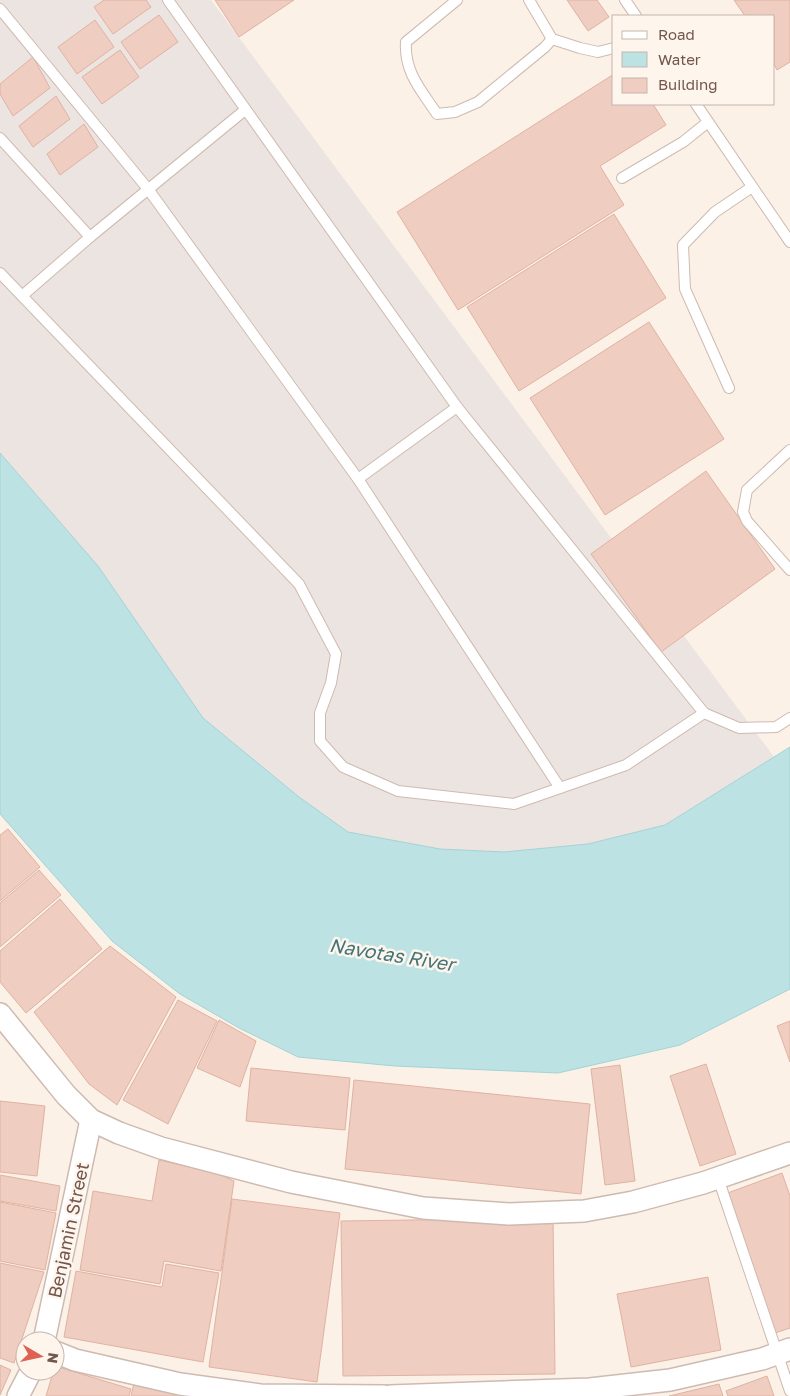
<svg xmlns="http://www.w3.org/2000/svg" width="790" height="1396" font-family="'Golos Text',sans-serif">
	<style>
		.industrial { fill: #ece4e0 }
		.water { fill: #bce2e4; stroke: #a3d3d5 }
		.building { fill: #efcdc0; stroke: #e0b2a1 }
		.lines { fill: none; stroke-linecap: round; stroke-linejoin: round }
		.service-casing { stroke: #cebab0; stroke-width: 12 }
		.minor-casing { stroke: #cebab0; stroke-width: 24 }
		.service { stroke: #fff; stroke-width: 10 }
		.minor { stroke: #fff; stroke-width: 21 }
		.labels { text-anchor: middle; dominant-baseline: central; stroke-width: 5; stroke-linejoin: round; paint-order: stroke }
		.street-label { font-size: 18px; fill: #73564d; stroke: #fef5ed }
		.water-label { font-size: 19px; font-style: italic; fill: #417578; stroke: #fef5ed }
	</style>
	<rect width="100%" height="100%" fill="#fbf1e7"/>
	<!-- industrial -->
	<polygon class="industrial" points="0,0 211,0 774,757 665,825 588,844 504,852 440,849 348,832 299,797 203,718 98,566 0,453"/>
	<!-- water -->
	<polygon class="water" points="0,453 98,566 203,718 299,797 348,832 440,849 504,852 588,844 665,825 790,747 790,989 680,1045 558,1073 395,1066 298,1057 239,1028 180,994 112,941 0,814"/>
	<!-- building -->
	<g class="building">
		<polygon points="104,0 146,0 151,7 113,34 94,7"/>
		<polygon points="215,0 294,0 239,37"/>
		<polygon points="567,0 597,0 609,17 588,31"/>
		<polygon points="734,0 790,0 790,62 777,70 774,64 774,16 745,16"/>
		<polygon points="159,15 178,42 140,69 121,42"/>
		<polygon points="95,20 114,47 77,74 58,47"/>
		<polygon points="120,50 139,77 102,104 82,77"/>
		<polygon points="33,57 50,88 13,116 0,94 0,84"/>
		<polygon points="614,74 614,104 653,104 666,125 600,166 624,205 458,310 397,212"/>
		<polygon points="56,96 70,119 33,147 19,126"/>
		<polygon points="84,124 98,147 60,175 47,154"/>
		<polygon points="614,214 666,298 519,391 467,307"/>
		<polygon points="649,322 724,439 605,515 530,398"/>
		<polygon points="706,471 775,569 661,652 591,554"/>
		<polygon points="8,829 40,867 0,901 0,835"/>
		<polygon points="39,870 61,895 0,947 0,903"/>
		<polygon points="60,899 102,949 26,1013 0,982 0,951"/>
		<polygon points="110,946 176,997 117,1105 89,1084 34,1012"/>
		<polygon points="178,1000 217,1021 168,1124 123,1100"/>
		<polygon points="219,1020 256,1041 240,1087 197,1068"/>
		<polygon points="790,1021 790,1062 777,1026"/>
		<polygon points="706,1064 736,1154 700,1166 670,1076"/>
		<polygon points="620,1065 635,1181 605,1185 591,1069"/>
		<polygon points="251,1068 350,1078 345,1130 246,1121"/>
		<polygon points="354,1080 590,1104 581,1194 345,1169"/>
		<polygon points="0,1101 45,1106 37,1176 0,1172"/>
		<polygon points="159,1160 216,1173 234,1181 221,1271 164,1261 160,1284 80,1270 93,1191 152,1201"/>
		<polygon points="782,1173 790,1196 790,1328 775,1333 725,1194"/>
		<polygon points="0,1175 60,1186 56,1211 0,1201"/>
		<polygon points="232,1199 340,1213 317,1382 209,1367"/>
		<polygon points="0,1202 56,1213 45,1270 0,1261"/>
		<polygon points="553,1218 555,1374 343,1376 341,1221"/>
		<polygon points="0,1263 44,1272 14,1363 0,1358"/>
		<polygon points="166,1264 219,1273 203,1362 64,1337 76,1271 162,1287"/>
		<polygon points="708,1277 721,1350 631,1367 617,1294"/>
		<polygon points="0,1365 11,1370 0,1395"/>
		<polygon points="55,1366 131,1389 129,1396 46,1396"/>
		<polygon points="767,1376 774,1396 728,1396 726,1391"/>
		<polygon points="134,1383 199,1396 131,1396"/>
		<polygon points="719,1384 723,1396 669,1396"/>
	</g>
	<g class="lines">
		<!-- service casing -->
		<g class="service-casing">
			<g id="service">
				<polyline points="168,0 457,407 704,713 739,728 776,727 790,718"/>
				<path d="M457 0 406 42C404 72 421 90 437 114L455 112 478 102 545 47 552 39"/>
				<polyline points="529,0 552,39 580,48 598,52 614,48"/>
				<polyline points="625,0 636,16"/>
				<polyline points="0,9 148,189 358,479 560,788"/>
				<polyline points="696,104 790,242"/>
				<polyline points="0,138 90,237"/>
				<polyline points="622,178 683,142 708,122"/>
				<polyline points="0,273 299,584 336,654 331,683 320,713 320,741 343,767 398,791 514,804 626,765 704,713"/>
				<polyline points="22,296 90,237 245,110"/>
				<polyline points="729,388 685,289 683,245 715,212 752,187"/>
				<polyline points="790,450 747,490 743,512 747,521 790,570"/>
				<polyline points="358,479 457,407"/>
				<polyline points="718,1178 790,1391"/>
			</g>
		</g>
		<!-- minor casing -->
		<g class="minor-casing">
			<g id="minor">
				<polyline points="0,1014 66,1095 91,1120 119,1133 161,1148 291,1182 423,1208 509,1214 584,1211 633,1202 703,1183 790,1153"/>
				<polyline points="44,1341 91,1120"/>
				<polyline points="55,1352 75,1360 180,1384 260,1395 384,1396"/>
				<polyline points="18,1396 31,1371"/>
				<polyline points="390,1396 590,1389 670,1380 762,1359 790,1349"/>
			</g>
		</g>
		<!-- service -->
		<use href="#service" class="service"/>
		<!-- minor -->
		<use href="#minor" class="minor"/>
	</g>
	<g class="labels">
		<!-- street labels -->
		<g class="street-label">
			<text transform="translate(68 1230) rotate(-78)">Benjamin Street</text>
		</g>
		<!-- water labels -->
		<g class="water-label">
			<text transform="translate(392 954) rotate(9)">Navotas River</text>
		</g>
	</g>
	<!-- legend -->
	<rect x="612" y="15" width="162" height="90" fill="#fef5ed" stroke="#c6b5ad"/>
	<rect x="622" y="31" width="25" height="8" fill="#ffffff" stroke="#c6b5ad"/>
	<text x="658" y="40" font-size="15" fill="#73564d">Road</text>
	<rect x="622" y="52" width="25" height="15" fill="#bce2e4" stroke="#c6b5ad"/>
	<text x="658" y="65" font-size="15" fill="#73564d">Water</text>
	<rect x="622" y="78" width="25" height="15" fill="#efcdc0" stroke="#c6b5ad"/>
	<text x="658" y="90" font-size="15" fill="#73564d">Building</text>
	<!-- north arrow -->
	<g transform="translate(40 1356) rotate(99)"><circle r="24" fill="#fef5ed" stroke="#c6b5ad"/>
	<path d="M0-4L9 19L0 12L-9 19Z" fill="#dd6253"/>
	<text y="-8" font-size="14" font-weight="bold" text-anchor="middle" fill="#73564d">N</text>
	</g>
</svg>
